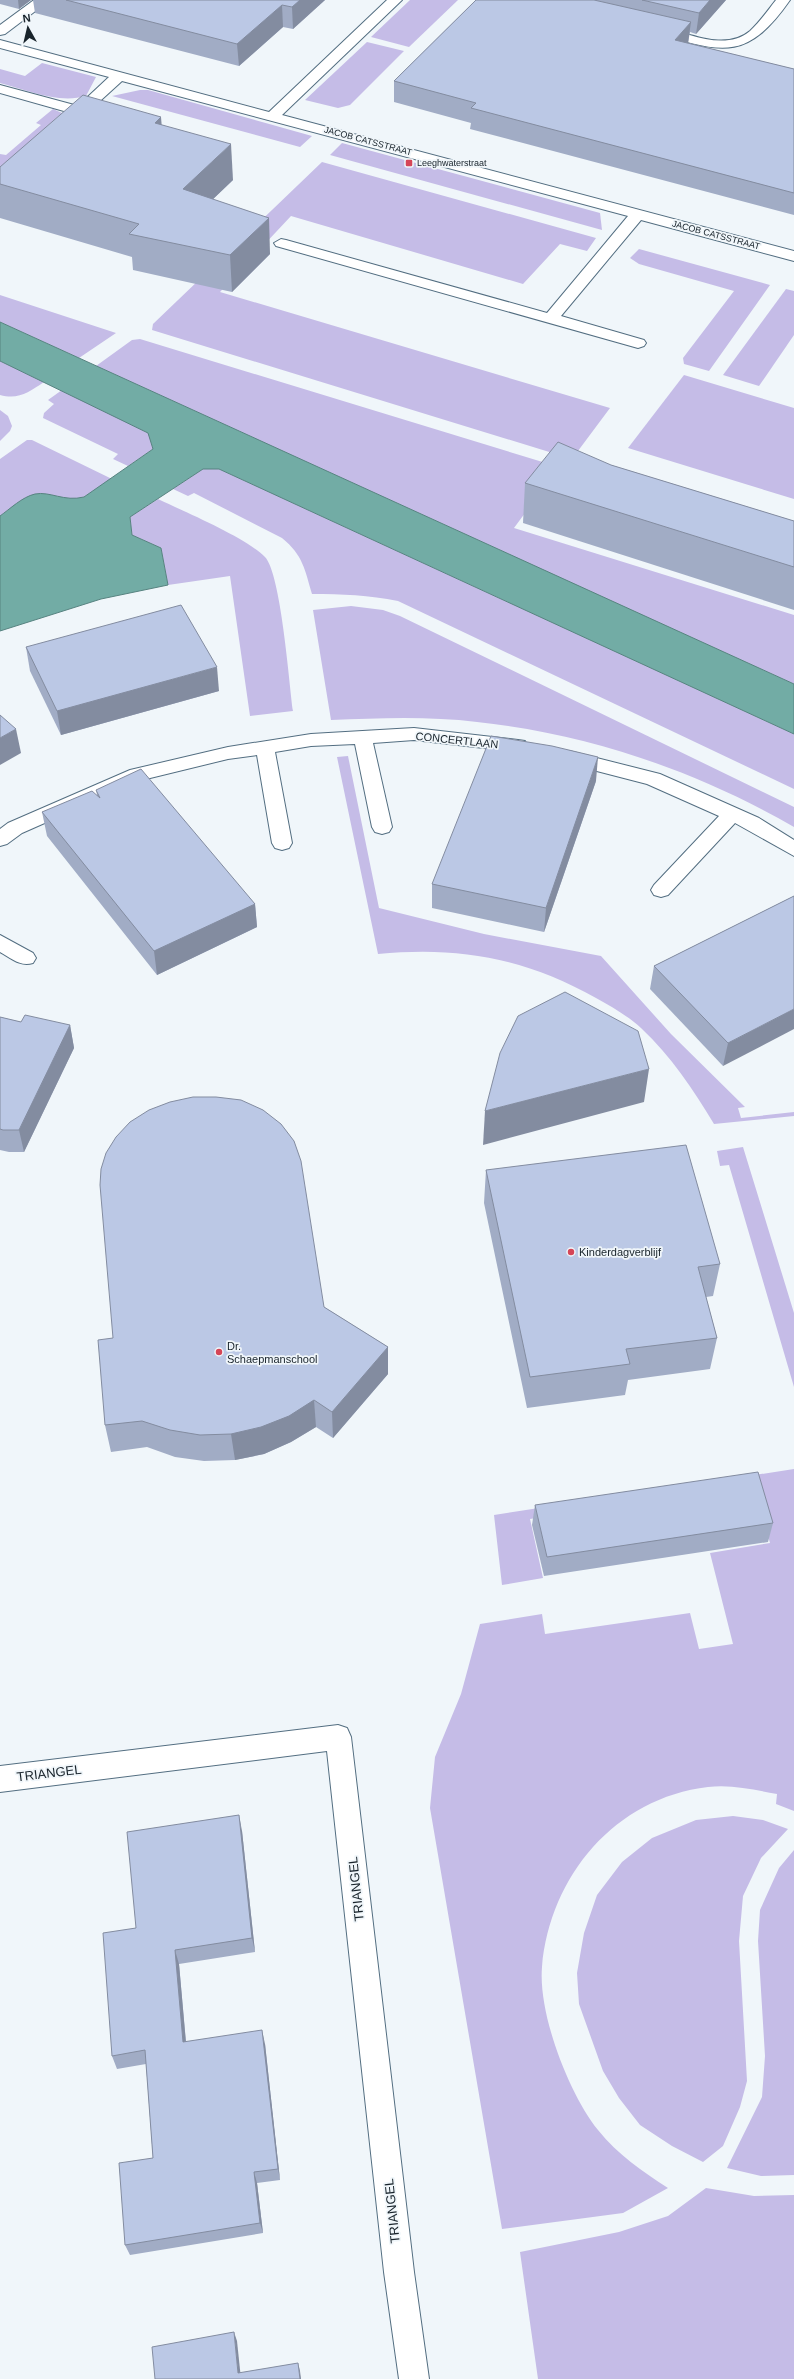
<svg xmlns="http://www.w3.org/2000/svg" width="794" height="2379" font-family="Arial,sans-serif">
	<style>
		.green { fill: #c5bce7 }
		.water { fill: #72aca5; stroke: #578380 }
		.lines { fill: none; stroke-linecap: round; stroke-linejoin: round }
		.minor-casing { stroke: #536e81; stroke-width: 2 }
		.minor { fill: #fff; fill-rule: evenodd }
		.wall { fill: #a1acc5 }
		.shaded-wall { fill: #838ca0 }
		.building { fill: #bbc8e5; stroke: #838ca0 }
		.poi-dot { fill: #d54557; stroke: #f0f6fa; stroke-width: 1.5 }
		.labels { text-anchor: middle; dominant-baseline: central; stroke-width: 3.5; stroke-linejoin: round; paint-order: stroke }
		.far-street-label { font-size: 9px; fill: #18232b; stroke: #f0f6fa }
		.far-poi-label { font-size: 9px; fill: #18232b; stroke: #f0f6fa; text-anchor: start }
		.street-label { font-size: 11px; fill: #18232b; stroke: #f0f6fa }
		.poi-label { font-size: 11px; fill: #18232b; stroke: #f0f6fa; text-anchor: start }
		.near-street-label { font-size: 13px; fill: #18232b; stroke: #f0f6fa }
	</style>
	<rect width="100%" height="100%" fill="#f0f6fa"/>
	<!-- green -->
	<g class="green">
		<polygon points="410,0 458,0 409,47 371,37"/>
		<polygon points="367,42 404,51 350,105 338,108 305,100"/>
		<path d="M42 63 96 77 86 96C58 104 27 90 0 83V69L25 76Z"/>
		<polygon points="140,90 148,90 312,136 300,147 112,96"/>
		<polygon points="53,109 62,113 0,169 0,154 6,155 41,125 36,123"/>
		<polygon points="342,143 600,213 602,230 330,155"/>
		<polygon points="322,162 596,238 587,251 560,244 523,284 291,216 220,292 610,408 572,459 152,330 153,324"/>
		<polygon points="639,249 770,285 709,371 684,364 683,358 734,291 639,264 630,258"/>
		<polygon points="786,289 794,291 794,335 759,386 723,375"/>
		<polygon points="0,295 3,296 116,333 79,358 0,322"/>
		<polygon points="140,339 559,467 514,528 794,615 794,684 96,366 132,340"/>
		<path d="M0 361 44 382C29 392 19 400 0 395Z"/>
		<polygon points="684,375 794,408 794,499 628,448"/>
		<polygon points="62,390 149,433 153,449 128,466 113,459 118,454 43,418 44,413 54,404 48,400"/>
		<polygon points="0,410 8,416 12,426 10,431 0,441"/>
		<polygon points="27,440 32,440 112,479 84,497 74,500 43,494 24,499 0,516 0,459"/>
		<path d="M203 469H219L794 734V789L398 601C369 595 342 594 312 594 305 570 303 555 282 538L194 493 188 496 173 489Z"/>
		<path d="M158 499C185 512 245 537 265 557 281 574 289 682 293 711L250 716 230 576 168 585 161 548 132 535 130 517Z"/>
		<path d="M351 606 383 610 400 616 794 807V827C697 771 589 734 477 722 429 716 380 718 331 720L313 610Z"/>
		<path d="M348 756 379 908 484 934 601 956 671 1034 745 1107 738 1108 741 1118 794 1112V1116L714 1124C693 1089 671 1056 641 1028 628 1016 612 1007 596 998 525 958 458 946 378 954L337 757Z"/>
		<polygon points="743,1147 794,1313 794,1387 729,1165 720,1166 717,1151"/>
		<path d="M794 1469V1811L776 1804 777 1794C755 1790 731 1784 708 1787 615 1798 550 1876 542 1967 538 2014 569 2094 598 2130 618 2155 642 2171 668 2188L623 2213 502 2229 430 1808 435 1757 461 1694 480 1624 542 1614 545 1634 690 1613 699 1649 733 1644 710 1553 770 1543 754 1484 530 1519 543 1578 502 1585 494 1515Z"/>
		<polygon points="733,1816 763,1820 788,1829 761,1858 743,1896 739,1941 747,2081 740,2107 723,2146 703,2162 672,2146 640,2125 619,2098 603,2071 579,2004 577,1973 584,1933 597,1895 622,1862 652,1838 696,1820"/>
		<polygon points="794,1850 794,2175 761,2176 727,2168 762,2097 765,2056 758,1941 760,1910 779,1868"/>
		<polygon points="706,2188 754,2196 794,2195 794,2379 538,2379 520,2252 619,2232 668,2216"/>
	</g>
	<!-- water -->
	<path class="water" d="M0 322 794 684V734L219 469H203L130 517 132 535 161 548 168 585 101 599 0 631V516C10 509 22 497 35 494 50 491 64 502 84 497L153 449 148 433 0 361Z"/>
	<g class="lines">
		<!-- minor casing -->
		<g class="minor-casing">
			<g id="minor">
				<polygon points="34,0 50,0 5,34 0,35 0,25"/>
				<polygon points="387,0 402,0 282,115 794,251 794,261 641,220 561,316 644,340 646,343 644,346 638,348 276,246 274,243 281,239 286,240 547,313 628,216 122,81 77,122 72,123 65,119 71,113 0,93 0,85 78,106 109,77 0,48 0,40 269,112"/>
				<path d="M776 0H790C746 63 722 52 655 33L653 30 660 26C687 33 725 52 750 31 760 22 768 10 776 0Z"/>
				<polygon points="414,728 518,740 525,741 527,746 525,751 518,752 414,740 373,743 392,827 389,832 382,834 375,832 372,827 355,744 311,746 275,752 292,843 289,848 282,850 275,848 272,843 257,755 228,759 142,780 22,833 7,844 0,846 0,829 8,823 130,770 228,747 311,734"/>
				<polygon points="569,751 660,774 759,818 794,840 794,856 735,823 668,895 661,897 654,895 651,890 654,885 719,816 647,784 562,762 560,757 562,752"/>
				<path d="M0 935 33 953 36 958 33 963C20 967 11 958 0 952Z"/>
				<polygon points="338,1725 347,1728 351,1737 414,2272 429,2379 399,2379 384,2272 327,1751 0,1792 0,1766"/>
			</g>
		</g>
		<!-- minor -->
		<use href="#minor" class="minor"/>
	</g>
	<!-- wall -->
	<g class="wall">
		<polygon points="0,0 31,0 19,9 0,4"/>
		<polygon points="33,0 325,0 293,29 283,27 239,66 35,13"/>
		<polygon points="476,0 726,0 696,34 690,32 688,43 794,69 794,215 470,129 471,123 394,102 394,81"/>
		<polygon points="162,125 233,180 213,199 270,254 232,292 133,270 132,257 0,218 0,167"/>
		<polygon points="611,465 794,521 794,610 523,523 525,483"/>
		<polygon points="26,647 219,691 61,735 30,671"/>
		<polygon points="596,781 544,932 432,908 432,884"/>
		<polygon points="96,790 255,904 257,927 157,975 47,836 42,812 97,795"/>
		<polygon points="794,896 723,1066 650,989 654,966"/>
		<polygon points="0,1017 21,1022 70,1025 74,1048 24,1152 9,1152 0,1150"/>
		<polygon points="486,1170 720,1264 713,1296 706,1297 717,1338 710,1369 628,1380 625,1395 527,1408 484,1203"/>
		<polygon points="324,1307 388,1347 388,1374 333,1438 316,1427 291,1442 264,1454 235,1460 204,1461 175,1457 147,1447 111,1452 105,1425 113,1338"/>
		<polygon points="535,1505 773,1523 768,1542 544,1576 532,1525"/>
		<polygon points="242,1831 255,1952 179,1964 186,2042 265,2044 280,2180 257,2183 263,2233 130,2255 125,2245 153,2158 146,2064 117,2069 112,2056"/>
	</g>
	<!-- shaded-wall -->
	<g class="shaded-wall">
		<polygon points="18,0 31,0 19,9"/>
		<polygon points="300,0 325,0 293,29 292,7"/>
		<polygon points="710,0 726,0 696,34 699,13"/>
		<polygon points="282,5 283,27 239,66 237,44"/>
		<polygon points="691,22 688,43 673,61 675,40"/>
		<polygon points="161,117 164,153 155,123"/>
		<polygon points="231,144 233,180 186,225 183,189"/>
		<polygon points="269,218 270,254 232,292 230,255"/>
		<polygon points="217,667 219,691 61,735 57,711"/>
		<polygon points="16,729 21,753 0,765 0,738"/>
		<polygon points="598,757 596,781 544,932 546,908"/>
		<polygon points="255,904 257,927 157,975 154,951"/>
		<polygon points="794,1009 794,1029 723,1066 728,1043"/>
		<polygon points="70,1025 74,1048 24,1152 19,1130"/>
		<polygon points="649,1069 644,1102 483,1145 485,1111"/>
		<polygon points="388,1347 388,1374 333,1438 332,1412"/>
		<polygon points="314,1400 316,1427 291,1442 264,1454 235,1460 231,1434"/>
		<polygon points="239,1815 242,1831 255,1952 252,1938"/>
		<polygon points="175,1950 179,1964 187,2055 183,2042"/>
		<polygon points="262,2030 265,2044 280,2180 278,2169"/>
		<polygon points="254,2172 257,2183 263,2233 260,2223"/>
		<polygon points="234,2332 237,2341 241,2379 238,2373"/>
		<polygon points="298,2363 300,2371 301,2379 300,2379"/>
	</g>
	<!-- building -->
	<g class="building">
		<polygon points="66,0 300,0 292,7 282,5 237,44"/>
		<polygon points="476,0 594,0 691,22 675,40 794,69 794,193 471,108 476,103 394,81"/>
		<polygon points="642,0 710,0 699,13"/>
		<polygon points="83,95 161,117 155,123 231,144 183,189 269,218 230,255 129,234 139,224 0,184 0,167"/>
		<polygon points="558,442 611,465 794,521 794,567 525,483"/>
		<polygon points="181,605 217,667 57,711 26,647"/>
		<polygon points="0,715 16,729 0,738"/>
		<polygon points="491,736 552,746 598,757 546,908 432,884"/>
		<polygon points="141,769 255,904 154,951 42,812 92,791 100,798 96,790"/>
		<polygon points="794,896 794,1009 728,1043 654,966"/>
		<polygon points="565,992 638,1031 649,1069 485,1111 500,1053 518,1016"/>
		<polygon points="25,1015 70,1025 19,1130 3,1130 0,1129 0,1017 21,1022"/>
		<polygon points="193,1097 216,1097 241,1100 263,1110 281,1124 294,1141 301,1161 324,1307 388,1347 332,1412 314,1400 289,1416 261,1427 231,1434 200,1435 170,1430 142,1421 105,1425 98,1340 113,1338 100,1185 101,1169 106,1153 116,1137 130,1122 149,1110 170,1102"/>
		<polygon points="686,1145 720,1264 698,1267 717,1338 626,1349 630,1364 530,1377 486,1170"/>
		<polygon points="758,1472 773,1523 547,1557 535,1505"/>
		<polygon points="239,1815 252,1938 175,1950 183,2042 262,2030 278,2169 254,2172 260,2223 125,2245 119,2163 153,2158 145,2050 112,2056 103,1933 136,1928 127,1832"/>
		<polygon points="234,2332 238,2373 298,2363 300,2379 155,2379 152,2347"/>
	</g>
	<!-- markers -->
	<g class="poi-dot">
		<rect x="405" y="159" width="8" height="8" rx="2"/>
		<circle cx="571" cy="1252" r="4"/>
		<circle cx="219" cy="1352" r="4"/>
	</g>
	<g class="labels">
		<!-- far-street labels -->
		<g class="far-street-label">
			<text transform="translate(368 141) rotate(15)">JACOB CATSSTRAAT</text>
			<text transform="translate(716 235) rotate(15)">JACOB CATSSTRAAT</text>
		</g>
		<!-- far-poi labels -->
		<g class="far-poi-label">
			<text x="417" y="163">Leeghwaterstraat</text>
		</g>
		<!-- street labels -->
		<g class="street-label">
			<text transform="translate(457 740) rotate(6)">CONCERTLAAN</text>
		</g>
		<!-- poi labels -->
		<g class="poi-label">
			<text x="579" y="1252">Kinderdagverblijf</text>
			<text x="227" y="1346">Dr.<tspan x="227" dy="13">Schaepmanschool</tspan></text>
		</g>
		<!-- near-street labels -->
		<g class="near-street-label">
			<text transform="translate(49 1773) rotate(-7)">TRIANGEL</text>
			<text transform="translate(356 1889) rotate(-96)">TRIANGEL</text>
			<text transform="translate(392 2211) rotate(-96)">TRIANGEL</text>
		</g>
	</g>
	<!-- north arrow -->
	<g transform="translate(28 28) rotate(352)" stroke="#f0f6fa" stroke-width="3" paint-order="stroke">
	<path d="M0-3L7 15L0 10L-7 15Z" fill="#18232b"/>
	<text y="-6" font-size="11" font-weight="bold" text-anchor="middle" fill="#18232b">N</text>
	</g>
</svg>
